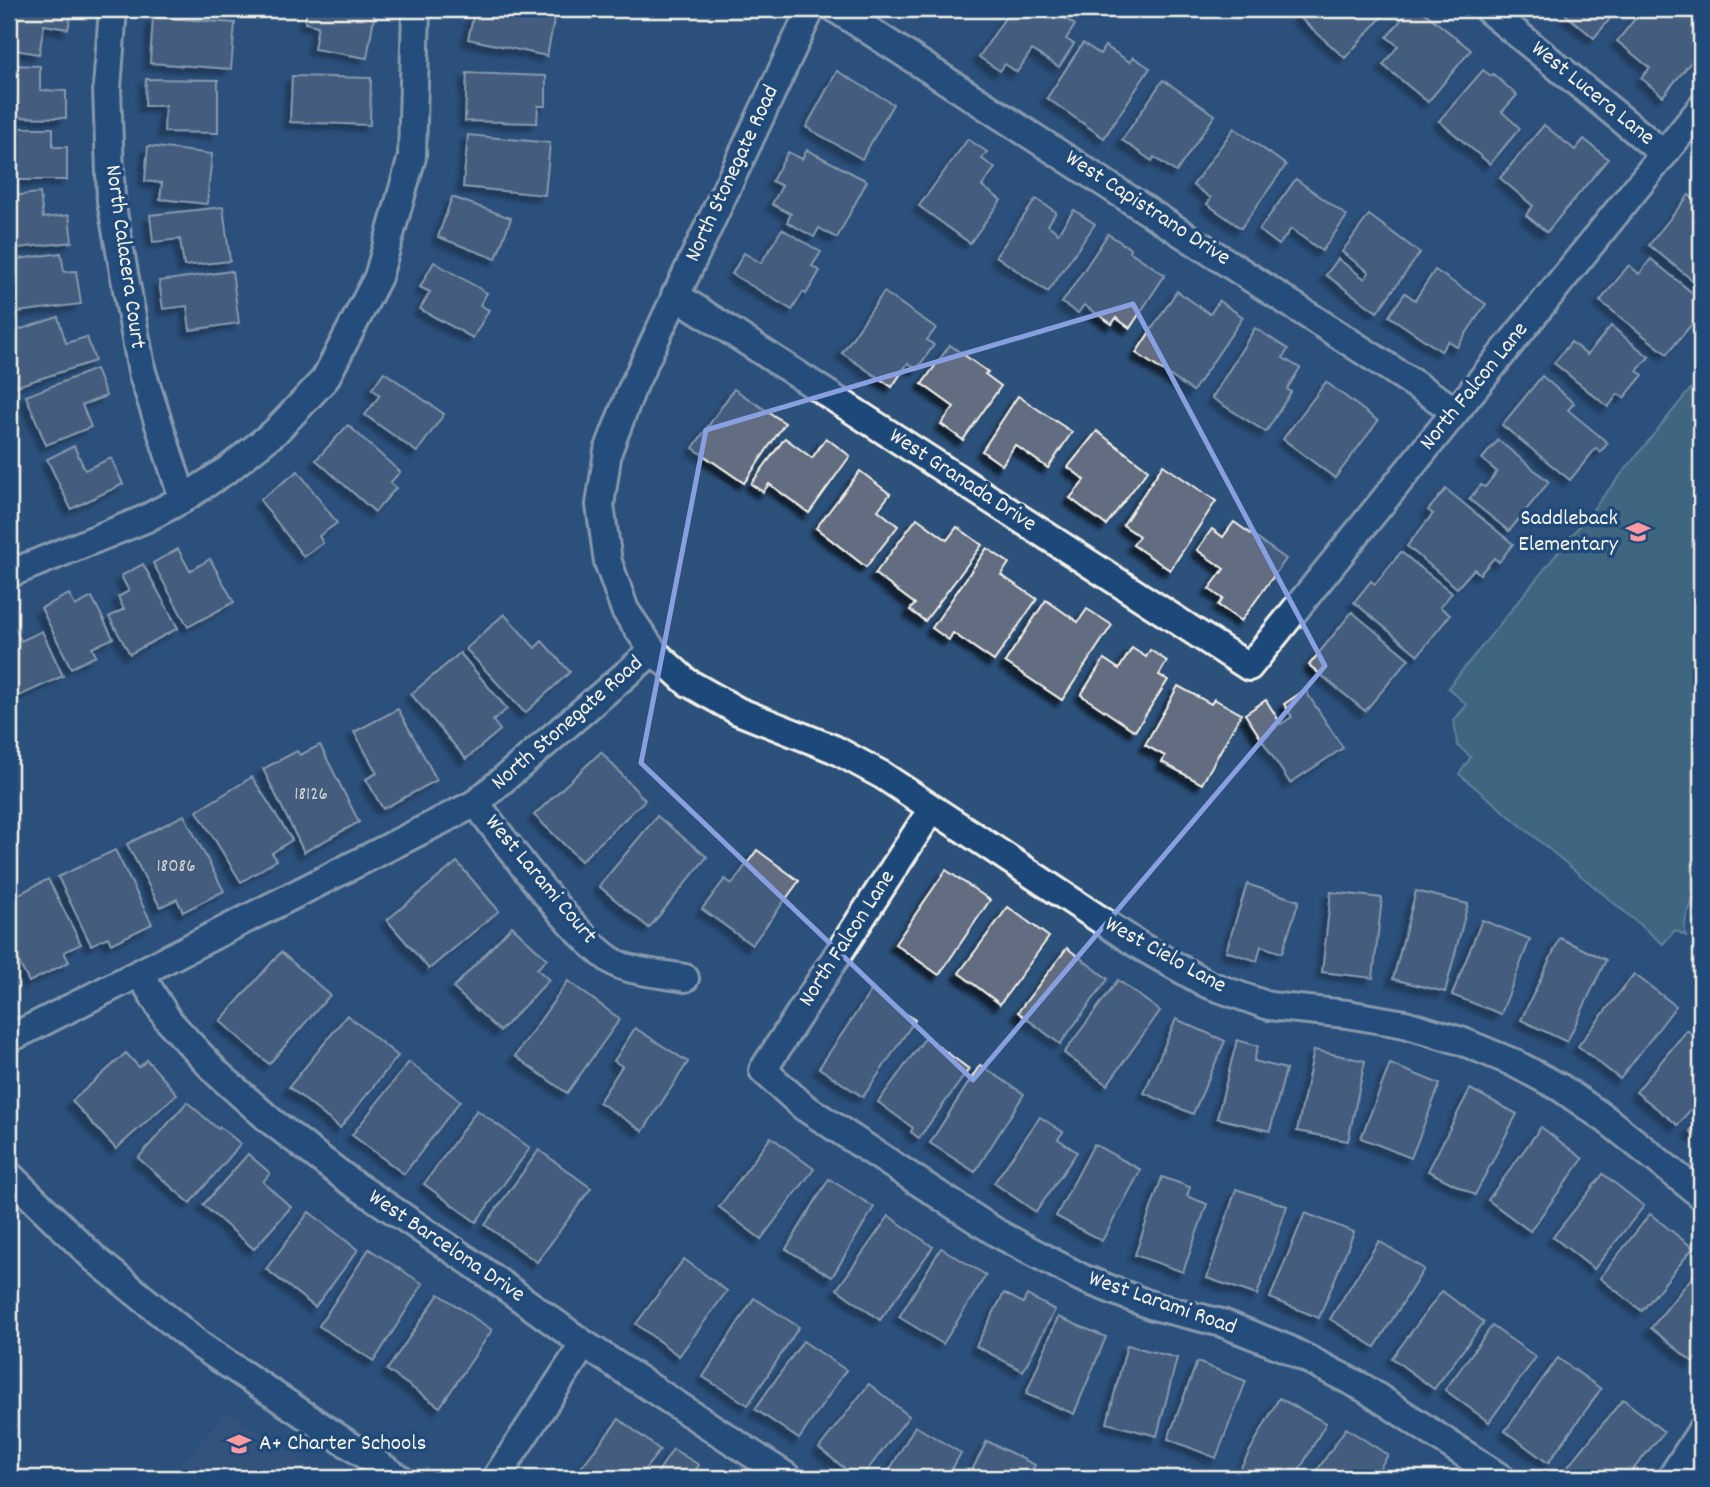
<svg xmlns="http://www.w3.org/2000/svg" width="1710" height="1487" font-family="Dekko,sans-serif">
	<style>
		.built { fill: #3c597d }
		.green { fill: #598187; stroke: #a6b9b8; stroke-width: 2 }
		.building { fill: #626d81; stroke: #f4f1e8; stroke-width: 2; filter: url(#shadow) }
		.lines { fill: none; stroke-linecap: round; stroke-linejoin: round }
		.minor-casing { stroke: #f4f1e8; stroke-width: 32 }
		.minor { stroke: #1f4a7a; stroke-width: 26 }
		.marked { fill: none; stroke: #88a0e0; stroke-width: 5; stroke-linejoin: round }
		.labels { text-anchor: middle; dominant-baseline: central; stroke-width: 7; stroke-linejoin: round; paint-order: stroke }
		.number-label { font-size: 19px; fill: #d0d0ce }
		.street-label { font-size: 23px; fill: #f4f1e8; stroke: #1f4a7a }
		.poi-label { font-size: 23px; fill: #f4f1e8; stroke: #1f4a7a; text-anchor: end }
	</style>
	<defs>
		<filter id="shadow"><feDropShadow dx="-6" dy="6" stdDeviation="2" flood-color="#0009"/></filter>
	</defs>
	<rect width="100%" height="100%" fill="#2c517b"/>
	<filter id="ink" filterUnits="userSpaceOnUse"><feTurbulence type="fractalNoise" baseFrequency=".0143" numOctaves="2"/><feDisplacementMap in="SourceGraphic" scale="14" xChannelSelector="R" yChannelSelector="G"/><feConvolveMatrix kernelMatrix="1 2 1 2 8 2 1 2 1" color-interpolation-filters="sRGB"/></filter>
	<g filter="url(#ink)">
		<!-- built -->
		<polygon class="built" points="226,1411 331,1478 171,1478"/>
		<!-- green -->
		<path class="green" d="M1701 376V888C1692 902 1681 920 1686 936L1675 930 1663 944 1459 774 1471 757 1457 745 1454 720 1467 705 1448 688Z"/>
		<!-- building -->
		<g class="building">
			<polygon points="9,9 72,9 68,29 44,25 39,54 9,49"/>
			<polygon points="307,9 375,11 367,58 314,49 318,26 305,23"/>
			<polygon points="475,9 556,10 547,56 468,39"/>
			<polygon points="1011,9 1051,9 1075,25 1066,39 1074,44 1059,67 1032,50 1017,72 1005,64 1000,71 979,57"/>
			<polygon points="1305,9 1389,9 1345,58 1298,16"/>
			<polygon points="1410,9 1420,9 1471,50 1428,102 1383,65 1398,46 1387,37"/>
			<polygon points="1570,9 1618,9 1594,38 1565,14"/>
			<polygon points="1643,9 1701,9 1701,50 1663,96 1641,78 1650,68 1617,41"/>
			<polygon points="153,17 235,23 231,69 150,63"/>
			<polygon points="1083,43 1100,54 1105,46 1130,62 1133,57 1150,68 1104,138 1047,98"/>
			<polygon points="9,65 40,66 40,90 66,91 66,118 9,117"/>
			<polygon points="1483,70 1491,76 1493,74 1517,95 1502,112 1520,128 1490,164 1439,121"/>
			<polygon points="837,71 893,104 862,159 806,127"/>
			<polygon points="467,73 546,76 546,106 538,106 537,123 465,121"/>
			<polygon points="292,76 371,78 370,125 290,122"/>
			<polygon points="146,79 218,80 218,133 164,132 165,106 145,106"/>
			<polygon points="1163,80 1215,115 1176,172 1154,157 1152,161 1122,140"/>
			<polygon points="1544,125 1575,150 1584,139 1608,159 1547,232 1526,215 1533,206 1500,178"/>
			<polygon points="9,128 53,128 53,147 67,147 67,180 9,180"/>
			<polygon points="1234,128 1286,165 1241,228 1207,204 1211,198 1193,185"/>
			<polygon points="468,135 550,143 545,195 463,187"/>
			<polygon points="968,139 987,152 982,159 995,168 982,186 1001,200 970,243 919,206"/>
			<polygon points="148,146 212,154 207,204 160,199 162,183 145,181"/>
			<polygon points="807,150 867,181 837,238 819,228 814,237 787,222 791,214 772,204 782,186 772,181 788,152 802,159"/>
			<polygon points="1296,179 1347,216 1322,251 1291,229 1279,245 1259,230"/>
			<polygon points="40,193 43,218 69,215 72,242 9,249 9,196"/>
			<polygon points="1689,195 1701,205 1701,287 1649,245"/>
			<polygon points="452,197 511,218 496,259 438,237"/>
			<polygon points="1036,199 1056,212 1048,225 1058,233 1074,210 1095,224 1048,292 996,256"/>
			<polygon points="223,207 230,261 184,266 180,239 153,242 150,215"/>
			<polygon points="1369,215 1420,253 1377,312 1326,275 1338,259 1365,279 1369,272 1342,252"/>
			<polygon points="782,229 821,252 812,266 820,271 806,294 803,292 792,310 732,274 744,253 761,263"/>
			<polygon points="1108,234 1131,249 1129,251 1165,275 1130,328 1116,318 1112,324 1084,305 1078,313 1062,303"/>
			<polygon points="61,253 64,272 76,271 81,304 18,312 11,260"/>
			<polygon points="1651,259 1701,300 1701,313 1667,354 1600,301 1629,265 1639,274"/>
			<polygon points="434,262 487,293 480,305 489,310 473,338 420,309 430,292 420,287"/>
			<polygon points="1435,270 1486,304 1457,347 1448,341 1441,351 1389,316 1405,293 1415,300"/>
			<polygon points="232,271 239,323 190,330 187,306 163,309 159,281"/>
			<polygon points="1177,291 1210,314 1219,301 1243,317 1193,391 1136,353"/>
			<polygon points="884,292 936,328 927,340 934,345 917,369 908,363 892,387 842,353"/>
			<polygon points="58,317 66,343 87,337 95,361 17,386 9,361 9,333"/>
			<polygon points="1611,326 1649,357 1637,371 1643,375 1624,398 1618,394 1608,407 1554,363 1571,342 1587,355"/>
			<polygon points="1255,328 1288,349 1283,358 1300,368 1287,389 1291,392 1266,432 1212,398"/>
			<polygon points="950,345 988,372 985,374 1001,386 963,440 941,424 954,407 922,384"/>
			<polygon points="96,369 106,396 82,405 91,427 46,445 26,396"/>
			<polygon points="384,372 444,414 417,452 365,415 380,395 372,389"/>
			<polygon points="1542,376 1574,403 1568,410 1608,443 1600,452 1596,448 1570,480 1502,425"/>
			<polygon points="1326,382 1378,421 1335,478 1283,439"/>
			<polygon points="734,389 785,423 744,483 693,448"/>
			<polygon points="1018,396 1072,432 1048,468 1015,445 1002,465 982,451"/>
			<polygon points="348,425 400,472 390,483 396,488 375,512 316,460"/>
			<polygon points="1097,431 1148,470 1106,525 1070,498 1085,480 1068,467"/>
			<polygon points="785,438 812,458 826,438 850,456 809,513 769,484 763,492 751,484"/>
			<polygon points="1498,440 1549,482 1509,531 1469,499 1481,485 1485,487 1497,472 1482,459"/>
			<polygon points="74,446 85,470 111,458 123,484 71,509 47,459"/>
			<polygon points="1163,465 1216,501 1170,570 1133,545 1139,536 1123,525"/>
			<polygon points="298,471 337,523 319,536 323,543 304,557 260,500"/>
			<polygon points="860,471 890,494 878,510 898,526 866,567 816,528"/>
			<polygon points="1446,489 1513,544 1499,562 1494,558 1480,574 1474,569 1457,588 1407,546 1433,514 1428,510"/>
			<polygon points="917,518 947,540 957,527 982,545 925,621 910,610 915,604 875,574"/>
			<polygon points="1234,522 1286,559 1241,621 1218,605 1223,599 1209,589 1224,569 1197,550 1212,529 1223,537"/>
			<polygon points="987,548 1009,563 1001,575 1037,599 994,661 953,633 949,640 932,628"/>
			<polygon points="178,549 190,571 210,559 234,602 188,627 153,563"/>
			<polygon points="1401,552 1452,593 1440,607 1450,615 1418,655 1354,602 1371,581 1375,584"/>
			<polygon points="143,564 178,628 130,654 109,617 124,609 118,597 129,591 121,576"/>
			<polygon points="69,594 75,606 92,597 113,638 92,648 96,656 71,668 41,608"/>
			<polygon points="1046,600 1078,622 1087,609 1112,625 1062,700 1005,662"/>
			<polygon points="1352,612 1409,659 1365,711 1309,665"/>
			<polygon points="504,614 535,648 542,641 570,672 525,713 466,649"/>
			<polygon points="11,620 21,641 42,631 63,676 17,697 9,679 9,621"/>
			<polygon points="1132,648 1146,657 1150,650 1167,661 1159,675 1168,680 1135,731 1081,695 1104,659 1119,669"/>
			<polygon points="460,653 507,709 493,721 500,730 466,759 411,694"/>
			<polygon points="1178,686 1211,704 1214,699 1241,714 1202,784 1162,762 1165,756 1145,745"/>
			<polygon points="1305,690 1343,748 1290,783 1245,714 1266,700 1281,724 1292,717 1284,704"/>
			<polygon points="398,709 437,780 383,809 366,779 377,773 354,732"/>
			<polygon points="320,745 359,822 304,852 263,769 297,751 300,755"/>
			<polygon points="601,752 645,800 581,861 534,815"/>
			<polygon points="252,777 292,840 272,853 277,860 241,882 197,811"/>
			<polygon points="184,815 224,891 183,912 177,899 160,907 127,844"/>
			<polygon points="657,816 707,857 649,928 599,886"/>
			<polygon points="115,850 152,924 111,944 108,937 91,945 58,877"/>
			<polygon points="757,850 799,881 752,945 702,909 725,879 732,884"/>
			<polygon points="457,862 499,911 429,969 387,920"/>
			<polygon points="946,870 990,900 939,975 895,944"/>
			<polygon points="48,879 81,944 64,952 69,962 29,982 9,943 9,899"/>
			<polygon points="1247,884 1299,901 1282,953 1261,946 1257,961 1226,951"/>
			<polygon points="1416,891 1468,904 1445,992 1393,979"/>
			<polygon points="1331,892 1382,898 1373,978 1322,972"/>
			<polygon points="1008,907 1049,937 1000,1004 959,973"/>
			<polygon points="1482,920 1530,939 1501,1014 1452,995"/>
			<polygon points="512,926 547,959 537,969 549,980 500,1031 453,988"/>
			<polygon points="1560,938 1606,960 1567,1042 1521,1020"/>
			<polygon points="1067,948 1108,979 1060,1044 1018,1012"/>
			<polygon points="281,952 330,995 269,1064 220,1021"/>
			<polygon points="1634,974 1676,1006 1620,1079 1578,1046"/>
			<polygon points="1118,980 1160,1011 1107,1085 1064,1053"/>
			<polygon points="568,981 620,1019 567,1093 515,1056"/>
			<polygon points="871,991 915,1020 863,1097 819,1068"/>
			<polygon points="347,1015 398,1056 340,1128 289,1087"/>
			<polygon points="1176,1019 1225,1041 1193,1114 1144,1093"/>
			<polygon points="635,1028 688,1062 643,1131 599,1102 622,1066 614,1061"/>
			<polygon points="1687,1030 1701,1042 1701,1096 1678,1125 1636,1092"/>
			<polygon points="926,1037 969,1069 919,1138 911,1132 913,1128 878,1102"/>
			<polygon points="1237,1040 1258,1046 1254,1061 1286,1069 1270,1131 1217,1118"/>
			<polygon points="1314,1050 1365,1061 1348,1141 1297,1131"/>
			<polygon points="126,1053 139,1067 147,1060 177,1094 116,1149 72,1101"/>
			<polygon points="409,1062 460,1101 404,1174 352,1135"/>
			<polygon points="1390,1064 1440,1084 1411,1158 1361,1138"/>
			<polygon points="980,1065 1024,1094 975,1172 930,1143"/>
			<polygon points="1470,1089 1517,1114 1475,1195 1428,1171"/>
			<polygon points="187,1102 218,1129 220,1127 241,1144 190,1203 138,1158"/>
			<polygon points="477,1110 530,1148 476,1222 424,1184"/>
			<polygon points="1040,1117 1063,1132 1058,1139 1077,1152 1036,1212 994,1183"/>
			<polygon points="1701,1117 1701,1140 1690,1131"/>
			<polygon points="1541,1127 1583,1159 1530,1231 1488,1200"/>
			<polygon points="771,1137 814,1169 761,1239 719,1207"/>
			<polygon points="1094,1144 1141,1170 1102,1241 1056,1216"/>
			<polygon points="539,1150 591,1188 537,1262 485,1225"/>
			<polygon points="248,1154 270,1173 263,1182 291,1207 254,1249 203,1205"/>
			<polygon points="1603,1174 1644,1206 1594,1269 1553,1237"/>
			<polygon points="1162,1177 1190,1187 1187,1196 1207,1204 1183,1272 1135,1255"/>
			<polygon points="829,1179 874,1207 832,1277 786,1249"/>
			<polygon points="1236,1189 1287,1206 1257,1295 1207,1278"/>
			<polygon points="309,1212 358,1250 315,1307 266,1269"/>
			<polygon points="1305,1213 1354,1232 1319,1318 1270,1298"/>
			<polygon points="1650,1214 1693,1248 1642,1311 1600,1278"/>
			<polygon points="889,1216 933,1247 880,1320 837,1289"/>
			<polygon points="1379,1241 1424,1269 1375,1347 1330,1319"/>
			<polygon points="941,1248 986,1275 943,1344 899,1317"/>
			<polygon points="369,1249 423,1284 374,1361 319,1326"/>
			<polygon points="684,1259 727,1291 679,1356 636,1324"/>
			<polygon points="1701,1266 1701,1352 1693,1362 1651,1328"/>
			<polygon points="1442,1291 1484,1322 1434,1389 1392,1358"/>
			<polygon points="1004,1293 1023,1303 1027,1295 1055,1310 1023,1371 976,1346"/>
			<polygon points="439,1294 492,1330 440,1407 387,1370"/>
			<polygon points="754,1298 799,1327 748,1405 703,1377"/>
			<polygon points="1058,1317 1106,1337 1074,1414 1026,1394"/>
			<polygon points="1492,1326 1536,1357 1489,1422 1445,1390"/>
			<polygon points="803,1341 846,1370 799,1439 755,1409"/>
			<polygon points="1127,1345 1177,1358 1157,1436 1107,1423"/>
			<polygon points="1558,1358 1601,1389 1548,1463 1505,1431"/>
			<polygon points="1197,1362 1246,1381 1216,1458 1168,1439"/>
			<polygon points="869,1384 909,1416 861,1478 857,1478 819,1448"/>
			<polygon points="1279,1398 1326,1423 1295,1478 1240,1478 1236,1476"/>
			<polygon points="1623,1399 1664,1432 1626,1478 1578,1478 1566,1469"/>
			<polygon points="619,1419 660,1450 638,1478 573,1478"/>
			<polygon points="915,1426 961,1453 947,1478 885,1478"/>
			<polygon points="1346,1428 1388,1455 1373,1478 1312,1478"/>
			<polygon points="987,1441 1035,1465 1028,1478 968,1478"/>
			<polygon points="673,1449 699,1465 690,1478 654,1478"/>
		</g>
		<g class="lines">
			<!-- minor casing -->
			<g class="minor-casing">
				<g id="minor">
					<polyline points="113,9 107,88 111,201 142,372 183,499"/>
					<polyline points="836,9 1456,411"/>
					<polyline points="1487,9 1664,154"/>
					<polyline points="675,295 1249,667 1701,108"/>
					<polyline points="9,574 145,519 183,499 227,470 275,432 325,379 378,277 412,157 416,9"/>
					<polyline points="653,651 687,682 738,711 834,749 882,775 1140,946 1207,984 1269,1006 1347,1014 1405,1024 1461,1041 1512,1062 1561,1088 1607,1120 1701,1195"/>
					<path d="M476 803C502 838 585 953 622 966 641 973 664 974 685 978"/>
					<polyline points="932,809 763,1070 804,1107 997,1233 1082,1278 1153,1306 1222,1323 1288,1349 1364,1388 1501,1478"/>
					<polyline points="140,974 168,1020 217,1073 271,1121 348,1180 472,1263 584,1344 789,1478"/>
					<polyline points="9,1039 476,803 653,651 625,610 608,562 600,505 608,451 631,391 811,9"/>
					<polyline points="9,1175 95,1259 201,1346 399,1478"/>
					<polyline points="496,1478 584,1344"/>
					<polyline points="1671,1478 1701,1431"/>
				</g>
			</g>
			<!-- minor -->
			<use href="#minor" class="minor"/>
		</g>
	</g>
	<!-- marked area -->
	<path d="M0 0H1710V1487H0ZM1133 304 1325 666 973 1080 641 763 706 430Z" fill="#2c517b" fill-opacity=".55" fill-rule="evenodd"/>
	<path class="marked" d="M1133 304 1325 666 973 1080 641 763 706 430Z"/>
	<!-- icons -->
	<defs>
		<g id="school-bare" transform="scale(1.89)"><path d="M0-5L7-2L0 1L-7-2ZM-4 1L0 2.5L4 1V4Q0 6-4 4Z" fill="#ff9aa2" stroke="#1f4a7a" stroke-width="2.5" paint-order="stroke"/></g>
	</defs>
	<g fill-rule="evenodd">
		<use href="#school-bare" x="1638" y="532"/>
		<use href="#school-bare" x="239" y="1444"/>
	</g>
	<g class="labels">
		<!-- number labels -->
		<g class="number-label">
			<text x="311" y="795">18126</text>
			<text x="176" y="867">18086</text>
		</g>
		<!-- street labels -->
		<g class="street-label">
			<text transform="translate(1592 94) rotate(39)">West Lucera Lane</text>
			<text transform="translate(733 174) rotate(-65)">North Stonegate Road</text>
			<text transform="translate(1147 209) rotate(33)">West Capistrano Drive</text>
			<text transform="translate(124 257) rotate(82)">North Calacera Court</text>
			<text transform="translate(1475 387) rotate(-51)">North Falcon Lane</text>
			<text transform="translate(962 481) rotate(33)">West Granada Drive</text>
			<text transform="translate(568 724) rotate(-41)">North Stonegate Road</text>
			<text transform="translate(540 880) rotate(50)">West Larami Court</text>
			<text transform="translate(848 939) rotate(-57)">North Falcon Lane</text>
			<text transform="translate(1165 956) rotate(29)">West Cielo Lane</text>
			<text transform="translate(446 1247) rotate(34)">West Barcelona Drive</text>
			<text transform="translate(1162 1304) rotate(19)">West Larami Road</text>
		</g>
		<!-- poi labels -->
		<g class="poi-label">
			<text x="1618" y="519">Saddleback<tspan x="1618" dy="26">Elementary</tspan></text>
			<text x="259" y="1444" text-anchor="start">A+ Charter Schools</text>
		</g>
	</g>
	<!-- margin -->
	<rect width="1710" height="1487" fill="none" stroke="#1f4a7a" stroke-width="35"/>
	<rect x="18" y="18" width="1675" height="1452" fill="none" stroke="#f4f1e8" stroke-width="2.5" filter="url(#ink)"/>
</svg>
